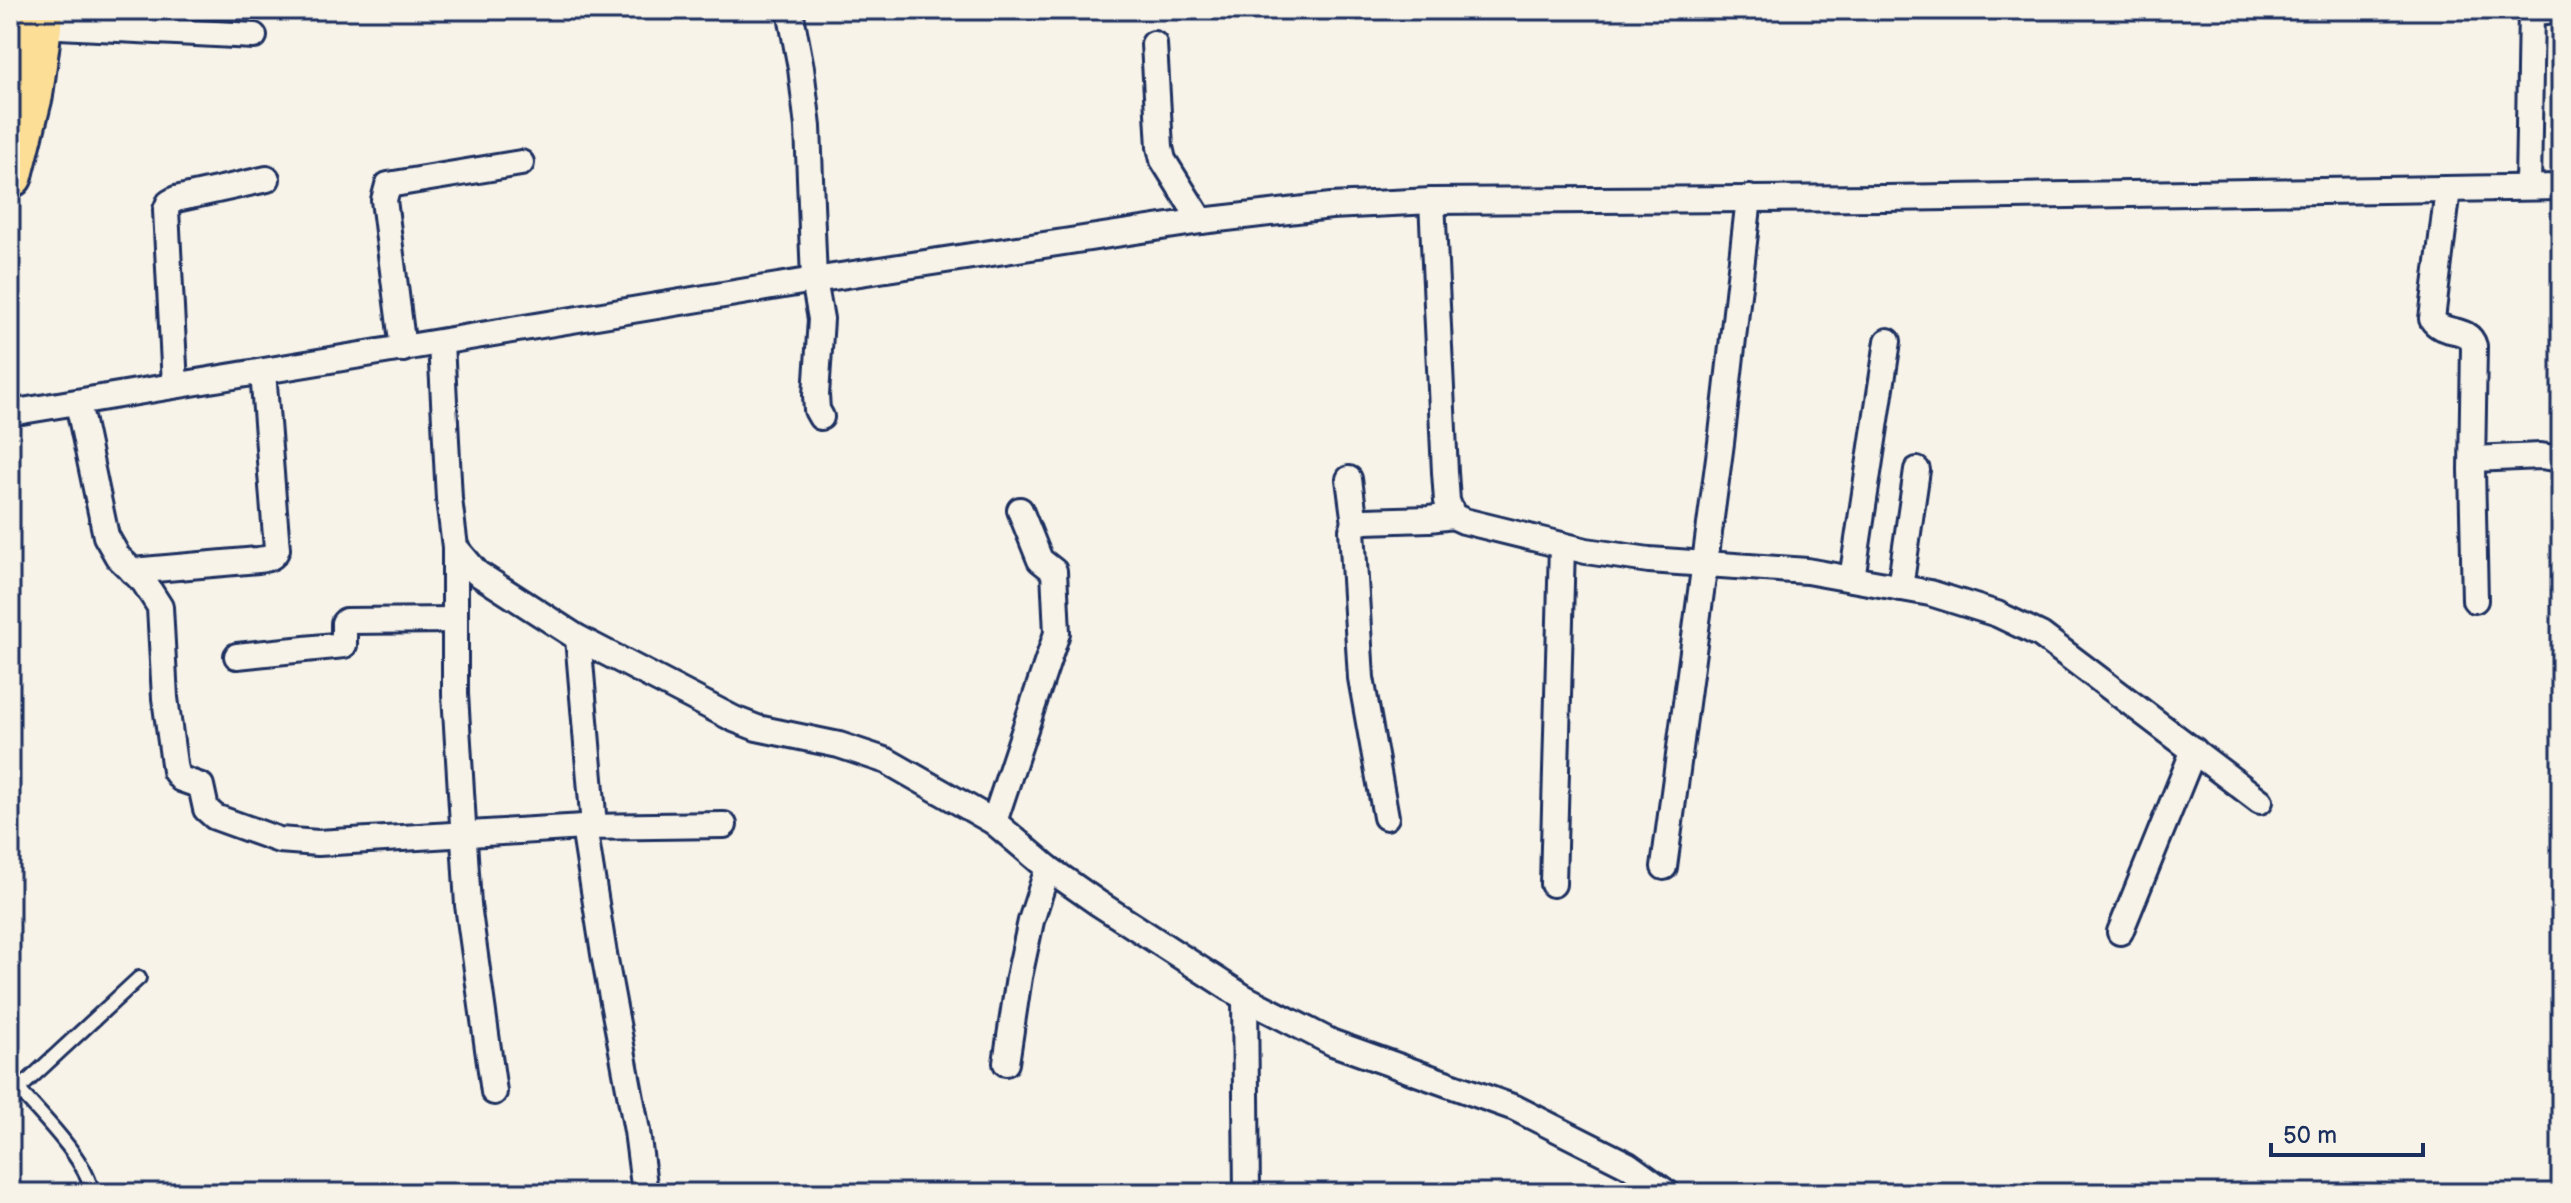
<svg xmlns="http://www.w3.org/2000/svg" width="2571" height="1203" font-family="'Balsamiq Sans',sans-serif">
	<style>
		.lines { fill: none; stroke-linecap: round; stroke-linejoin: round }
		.lane-casing { stroke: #1b2f5e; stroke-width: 18 }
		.street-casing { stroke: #1b2f5e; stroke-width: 30 }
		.highway-casing { stroke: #1b2f5e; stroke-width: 50 }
		.lane { stroke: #f7f3e8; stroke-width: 12 }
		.street { stroke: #f7f3e8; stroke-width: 24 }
		.highway { stroke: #fcde96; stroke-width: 44 }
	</style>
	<rect width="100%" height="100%" fill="#f7f3e8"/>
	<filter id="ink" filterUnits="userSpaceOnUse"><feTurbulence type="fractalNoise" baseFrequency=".0125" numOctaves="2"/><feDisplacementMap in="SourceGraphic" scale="16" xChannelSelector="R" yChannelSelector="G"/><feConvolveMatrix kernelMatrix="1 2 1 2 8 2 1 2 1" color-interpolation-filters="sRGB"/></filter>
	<g filter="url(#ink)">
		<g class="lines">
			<!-- lane casing -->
			<g class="lane-casing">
				<g id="lane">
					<path d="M10 1080C33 1107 88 1159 92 1193"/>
					<polyline points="18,1090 139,978"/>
				</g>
			</g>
			<!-- street casing -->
			<g class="street-casing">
				<g id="street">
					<polyline points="790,10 801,68 808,127 814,280 821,319 816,395 817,410 821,417"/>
					<polyline points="2531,12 2561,10"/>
					<polyline points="40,25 254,36"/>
					<polyline points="1154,44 1160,147 1163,160 1201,221"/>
					<polyline points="2528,187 2531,10"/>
					<path d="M2448 189 2432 319C2442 336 2468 325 2474 346L2472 469 2475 600"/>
					<polyline points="1432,201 1445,472 1447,501 1453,516 1464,521 1586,551 1649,560 1807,571 1930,593 1997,614 2041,635 2260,801"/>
					<polyline points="441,343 449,499 455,547 477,573 578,638 734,719 757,728 839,745 887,761 994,822 1048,868 1098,903 1245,998 1333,1043 1515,1108 1628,1165 1667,1193"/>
					<polyline points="403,349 384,200 388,185 521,163"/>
					<polyline points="175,385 166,210 169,203 176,199 267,179"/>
					<polyline points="78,403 106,536 118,557 144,582 160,607 165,698 175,771 181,779 201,786 206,809 215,817 279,840 318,843 584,827 724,825"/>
					<polyline points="10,413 814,280 1201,221 1331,206 1432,201 1886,198 2561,187"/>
					<polyline points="2473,459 2541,456 2561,459"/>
					<polyline points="1349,479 1355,524"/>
					<polyline points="455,547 455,694 468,905 494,1092"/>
					<path d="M132 571 258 560C267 559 274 558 277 549L263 372"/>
					<polyline points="1852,579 1888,341"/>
					<polyline points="1900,588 1917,470"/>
					<polyline points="578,638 594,826"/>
					<polyline points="237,656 344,645 344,623 346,621 455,620"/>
					<polyline points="1386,817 1361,678 1352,530 1355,524 1365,521 1429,519 1453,516"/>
					<polyline points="994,822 1057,633 1054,571 1040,560 1020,510"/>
					<polyline points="584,827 604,954 637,1131 645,1193"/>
					<polyline points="1664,867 1721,443 1749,198"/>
					<polyline points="1553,884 1562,545"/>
					<polyline points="2120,932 2194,750"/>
					<polyline points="1245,998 1247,1193"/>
					<polyline points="1006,1063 1019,977 1031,921 1048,868"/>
				</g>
			</g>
			<!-- highway casing -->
			<g class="highway-casing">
				<polyline id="highway" points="10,175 30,95 41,10"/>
			</g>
			<!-- lane -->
			<use href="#lane" class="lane"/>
			<!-- street -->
			<use href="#street" class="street"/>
			<!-- highway -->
			<use href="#highway" class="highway"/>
		</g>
	</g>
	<!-- margin -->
	<rect width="2571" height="1203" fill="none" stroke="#f7f3e8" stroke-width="40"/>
	<rect x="20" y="20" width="2531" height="1163" fill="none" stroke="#1b2f5e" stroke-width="3" filter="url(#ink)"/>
	<!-- scale -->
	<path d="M2271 1143v12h152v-12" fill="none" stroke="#1b2f5e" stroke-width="4"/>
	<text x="2283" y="1143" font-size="24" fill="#1b2f5e" stroke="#f7f3e8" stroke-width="6" paint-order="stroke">50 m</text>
</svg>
